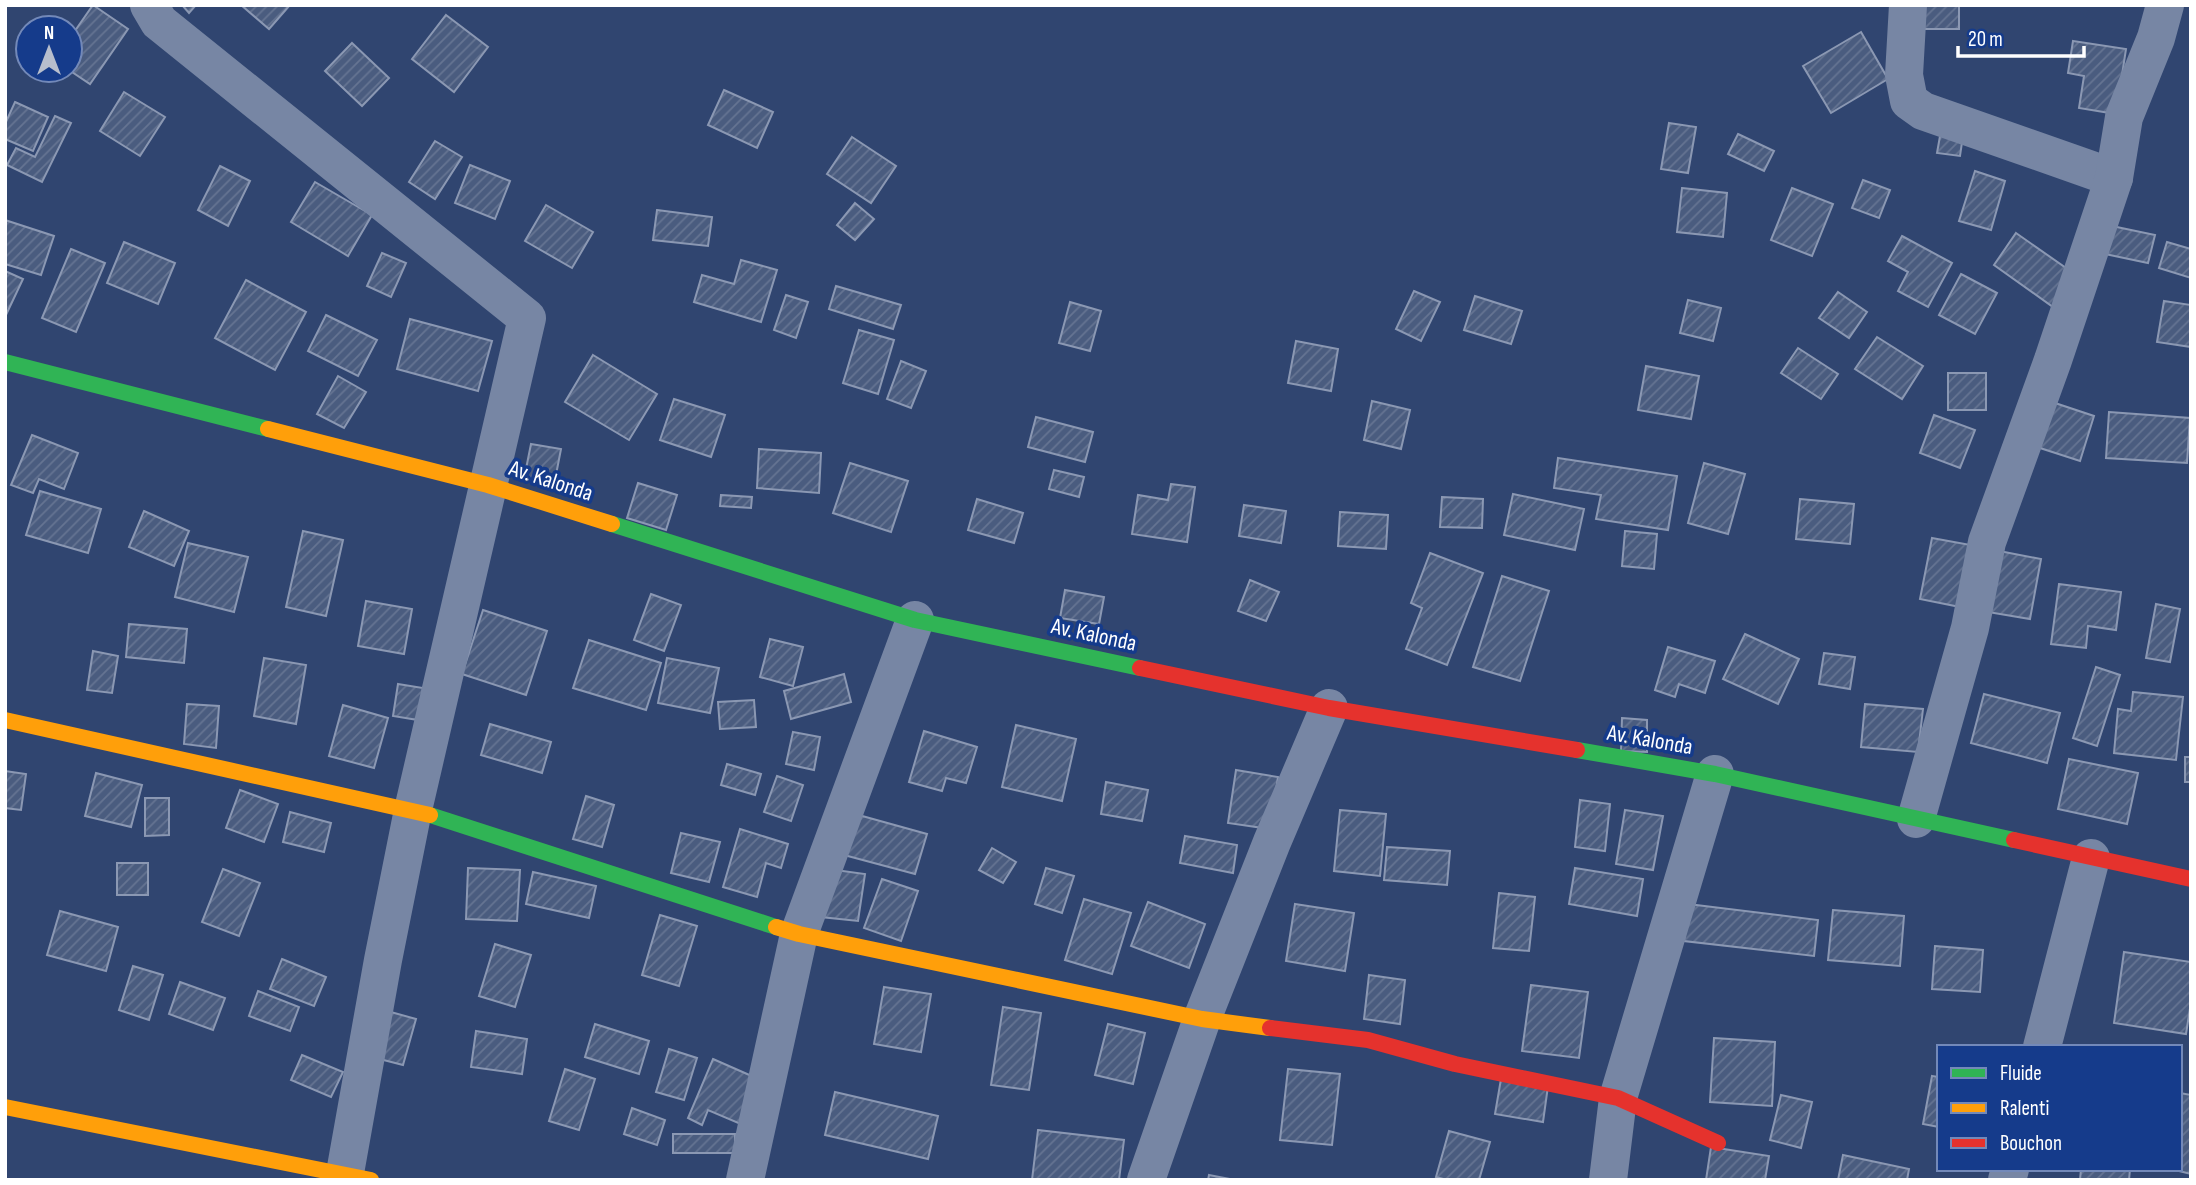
<svg xmlns="http://www.w3.org/2000/svg" width="2196" height="1185" font-family="'Sofia Sans Condensed',sans-serif">
	<style>
		.building { fill: url(#building-hatch); stroke: #8b98b3; stroke-width: 2 }
		.lines { fill: none; stroke-linecap: round; stroke-linejoin: round }
		.street { stroke: #7786a4; stroke-width: 38 }
		.fast { stroke: #30b455; stroke-width: 16 }
		.slow { stroke: #ff9f0a; stroke-width: 16 }
		.jam { stroke: #e5322d; stroke-width: 16 }
		.labels { text-anchor: middle; dominant-baseline: central; stroke-width: 7; stroke-linejoin: round; paint-order: stroke }
		.street-label { font-size: 23px; fill: #fff; stroke: #153b8b }
	</style>
	<defs>
		<pattern id="building-hatch" width="6" height="6" patternUnits="userSpaceOnUse" patternTransform="scale(1.75)"><rect width="6" height="6" fill="#4a5c7f"/><path d="M-1 1l2-2M0 6l6-6M5 7l2-2" fill="none" stroke="#657492"/></pattern>
	</defs>
	<rect width="100%" height="100%" fill="#304570"/>
	<!-- building -->
	<g class="building">
		<polygon points="93,5 128,29 90,84 69,70 70,38"/>
		<polygon points="182,5 196,5 189,13"/>
		<polygon points="241,5 290,5 269,29"/>
		<rect x="1921" y="5" width="38" height="24"/>
		<polygon points="446,15 488,47 454,92 412,59"/>
		<polygon points="1861,32 1888,79 1831,113 1803,66"/>
		<polygon points="2073,41 2126,49 2116,114 2079,108 2084,76 2068,73"/>
		<polygon points="352,43 389,78 362,106 325,71"/>
		<polygon points="724,90 773,112 757,148 708,125"/>
		<polygon points="124,92 165,117 140,156 100,131"/>
		<polygon points="15,102 48,117 33,151 5,139 5,124"/>
		<polygon points="55,116 71,123 42,182 7,165 16,148 35,157"/>
		<polygon points="1669,123 1696,127 1688,173 1661,169"/>
		<polygon points="1942,125 1964,129 1960,156 1937,153"/>
		<polygon points="1738,134 1774,151 1764,171 1728,154"/>
		<polygon points="852,137 896,166 871,203 827,174"/>
		<polygon points="435,141 462,157 435,199 409,182"/>
		<polygon points="470,165 510,181 495,219 455,203"/>
		<polygon points="220,166 250,181 228,226 198,210"/>
		<polygon points="1975,171 2005,181 1991,230 1959,221"/>
		<polygon points="1863,180 1890,190 1879,218 1852,208"/>
		<polygon points="315,182 372,215 348,256 291,222"/>
		<polygon points="1682,188 1727,193 1723,237 1677,232"/>
		<polygon points="1792,188 1833,204 1812,256 1771,240"/>
		<polygon points="855,203 874,219 855,240 837,225"/>
		<polygon points="546,205 593,232 572,268 525,241"/>
		<polygon points="657,210 712,217 708,246 653,240"/>
		<polygon points="5,220 54,236 41,275 5,264"/>
		<polygon points="2112,226 2155,235 2148,263 2105,254"/>
		<polygon points="2016,233 2076,275 2053,307 1994,265"/>
		<polygon points="1902,236 1952,263 1928,307 1898,291 1908,272 1888,261"/>
		<polygon points="124,242 175,263 158,304 107,283"/>
		<polygon points="2167,242 2191,249 2191,278 2159,268"/>
		<polygon points="71,249 105,263 76,332 42,318"/>
		<polygon points="382,253 406,263 391,297 367,286"/>
		<polygon points="741,260 777,270 761,322 694,302 702,275 734,284"/>
		<polygon points="5,271 23,279 5,317"/>
		<polygon points="1961,274 1997,293 1975,334 1939,315"/>
		<polygon points="246,280 306,312 275,370 215,338"/>
		<polygon points="836,286 901,305 893,329 829,309"/>
		<polygon points="1414,291 1440,302 1421,341 1396,329"/>
		<polygon points="1838,292 1867,312 1849,338 1819,318"/>
		<polygon points="786,295 808,302 796,338 774,330"/>
		<polygon points="1475,296 1522,311 1511,344 1464,330"/>
		<polygon points="1688,300 1721,308 1713,341 1680,333"/>
		<polygon points="2164,301 2191,305 2191,347 2157,342"/>
		<polygon points="1070,302 1101,311 1090,351 1059,343"/>
		<polygon points="326,315 377,340 358,376 308,351"/>
		<polygon points="410,319 492,341 478,391 397,369"/>
		<polygon points="859,330 894,340 878,394 843,383"/>
		<polygon points="1877,337 1923,366 1902,399 1855,369"/>
		<polygon points="1296,341 1338,349 1331,391 1288,383"/>
		<polygon points="1798,348 1838,374 1821,399 1781,373"/>
		<polygon points="593,355 657,394 629,440 565,402"/>
		<polygon points="901,361 926,371 911,408 887,399"/>
		<polygon points="1646,366 1699,376 1691,419 1638,410"/>
		<rect x="1948" y="373" width="38" height="37"/>
		<polygon points="338,376 366,392 344,428 317,414"/>
		<polygon points="674,399 725,415 711,457 660,440"/>
		<polygon points="1372,401 1410,410 1401,449 1364,440"/>
		<polygon points="2052,402 2094,416 2080,461 2037,447"/>
		<polygon points="2109,412 2190,418 2187,463 2106,458"/>
		<polygon points="1934,415 1975,430 1960,468 1920,453"/>
		<polygon points="1036,417 1093,432 1085,462 1028,447"/>
		<polygon points="32,435 78,453 64,489 39,479 33,493 11,485"/>
		<polygon points="531,444 561,449 554,485 524,479"/>
		<polygon points="759,449 821,453 819,493 757,488"/>
		<polygon points="1558,458 1677,476 1668,530 1596,519 1601,495 1554,488"/>
		<polygon points="850,463 908,481 891,532 833,513"/>
		<polygon points="1704,463 1745,474 1728,534 1688,523"/>
		<polygon points="1054,470 1084,477 1079,497 1049,489"/>
		<polygon points="638,483 677,495 666,530 627,518"/>
		<polygon points="1171,484 1195,487 1187,542 1132,534 1138,495 1168,500"/>
		<polygon points="40,491 101,509 88,553 26,535"/>
		<polygon points="1513,494 1584,509 1575,550 1504,535"/>
		<polygon points="721,495 752,497 751,508 720,506"/>
		<polygon points="1442,497 1483,499 1482,528 1440,527"/>
		<polygon points="977,499 1023,513 1014,543 968,530"/>
		<polygon points="1800,499 1854,504 1850,544 1796,539"/>
		<polygon points="1244,505 1286,511 1281,543 1239,536"/>
		<polygon points="144,511 189,531 174,566 129,547"/>
		<polygon points="1340,512 1388,515 1386,549 1338,546"/>
		<polygon points="303,531 343,540 326,616 286,607"/>
		<polygon points="1625,531 1657,534 1654,569 1622,566"/>
		<polygon points="1932,538 1976,546 1965,608 1920,599"/>
		<polygon points="188,543 248,557 234,612 175,597"/>
		<polygon points="1994,550 2041,559 2030,619 1982,611"/>
		<polygon points="1430,553 1483,573 1447,665 1406,649 1422,608 1411,603"/>
		<polygon points="1502,576 1549,591 1520,681 1473,667"/>
		<polygon points="1250,580 1279,592 1266,621 1238,611"/>
		<polygon points="2059,584 2121,592 2116,630 2088,626 2086,648 2051,644"/>
		<polygon points="1065,590 1104,597 1099,624 1060,618"/>
		<polygon points="651,594 681,605 664,651 634,640"/>
		<polygon points="366,601 412,609 404,654 358,646"/>
		<polygon points="2156,604 2180,609 2170,662 2146,658"/>
		<polygon points="483,610 547,631 526,695 462,674"/>
		<polygon points="129,624 187,629 184,663 126,657"/>
		<polygon points="1745,634 1799,659 1778,704 1723,679"/>
		<polygon points="770,639 803,647 793,686 760,677"/>
		<polygon points="589,640 661,663 646,710 573,688"/>
		<polygon points="1668,647 1715,661 1705,693 1679,684 1675,697 1655,690"/>
		<polygon points="93,651 118,656 112,693 87,690"/>
		<polygon points="1824,653 1855,657 1850,689 1819,684"/>
		<polygon points="264,658 306,665 296,724 254,716"/>
		<polygon points="667,658 719,668 710,713 658,703"/>
		<polygon points="2096,667 2120,675 2097,746 2073,738"/>
		<polygon points="844,674 851,702 791,719 784,691"/>
		<polygon points="398,684 423,688 418,720 393,716"/>
		<polygon points="2133,692 2183,697 2176,760 2114,753 2118,709 2131,711"/>
		<polygon points="1984,694 2060,713 2047,763 1971,743"/>
		<polygon points="754,700 756,727 720,729 718,702"/>
		<polygon points="187,704 219,706 216,748 184,744"/>
		<polygon points="1865,704 1923,709 1918,752 1861,747"/>
		<polygon points="343,705 388,718 374,768 329,756"/>
		<polygon points="1622,718 1647,720 1647,752 1621,751"/>
		<polygon points="490,724 551,742 542,773 481,755"/>
		<polygon points="1016,725 1076,739 1062,801 1002,787"/>
		<polygon points="924,731 977,747 966,783 946,778 942,791 909,782"/>
		<polygon points="793,732 820,737 814,770 786,764"/>
		<rect x="2185" y="757" width="6" height="25"/>
		<polygon points="2069,759 2138,773 2127,824 2058,809"/>
		<polygon points="727,764 761,774 755,795 721,785"/>
		<polygon points="1236,770 1278,777 1270,829 1228,823"/>
		<polygon points="5,771 26,774 21,810 5,808"/>
		<polygon points="96,773 142,785 131,827 85,816"/>
		<polygon points="777,776 803,785 791,821 764,812"/>
		<polygon points="1106,782 1148,790 1142,821 1101,814"/>
		<polygon points="240,790 278,804 264,842 226,828"/>
		<polygon points="586,796 614,805 602,847 573,839"/>
		<polygon points="145,798 169,798 169,835 145,836"/>
		<polygon points="1580,800 1610,804 1605,851 1575,847"/>
		<polygon points="1340,810 1386,814 1380,876 1334,871"/>
		<polygon points="1625,810 1663,816 1653,870 1616,864"/>
		<polygon points="290,812 331,823 324,852 283,842"/>
		<polygon points="855,814 927,834 915,874 844,855"/>
		<polygon points="740,829 788,844 781,868 766,863 757,897 723,887"/>
		<polygon points="681,833 720,842 709,882 671,873"/>
		<polygon points="1185,836 1237,845 1233,873 1180,863"/>
		<polygon points="1387,847 1450,851 1447,885 1384,880"/>
		<polygon points="992,848 1016,862 1003,883 979,870"/>
		<rect x="117" y="863" width="31" height="32"/>
		<polygon points="468,868 520,870 517,921 466,919"/>
		<polygon points="1046,868 1074,876 1062,913 1035,904"/>
		<polygon points="1575,868 1643,879 1637,916 1569,904"/>
		<polygon points="223,869 260,883 239,936 202,922"/>
		<polygon points="828,869 865,874 858,921 821,917"/>
		<polygon points="533,872 596,886 589,918 526,904"/>
		<polygon points="882,879 918,891 901,941 864,928"/>
		<polygon points="1499,893 1535,897 1529,951 1493,948"/>
		<polygon points="1084,899 1131,913 1112,974 1065,960"/>
		<polygon points="1148,902 1205,924 1189,968 1131,946"/>
		<polygon points="1295,904 1354,913 1345,971 1286,961"/>
		<polygon points="1688,904 1818,920 1814,956 1684,941"/>
		<polygon points="1833,910 1904,916 1900,966 1828,960"/>
		<polygon points="60,911 118,927 106,971 47,955"/>
		<polygon points="660,915 697,926 679,986 642,975"/>
		<polygon points="495,944 531,955 515,1007 479,996"/>
		<polygon points="1935,946 1983,950 1980,992 1932,989"/>
		<polygon points="2124,952 2191,962 2191,1002 2186,1034 2114,1023"/>
		<polygon points="282,959 326,977 314,1006 270,989"/>
		<polygon points="133,966 163,975 149,1020 119,1010"/>
		<polygon points="1369,975 1405,980 1400,1024 1364,1019"/>
		<polygon points="180,982 225,998 213,1030 169,1014"/>
		<polygon points="1531,985 1588,992 1579,1058 1522,1051"/>
		<polygon points="884,987 931,994 921,1052 874,1044"/>
		<polygon points="258,991 299,1007 290,1031 249,1016"/>
		<polygon points="1003,1007 1041,1013 1029,1090 991,1085"/>
		<polygon points="380,1009 416,1019 403,1065 368,1056"/>
		<polygon points="595,1024 649,1041 639,1074 585,1057"/>
		<polygon points="1108,1024 1145,1033 1133,1084 1095,1075"/>
		<polygon points="476,1031 527,1039 522,1074 471,1067"/>
		<polygon points="1714,1038 1775,1042 1772,1106 1710,1102"/>
		<polygon points="669,1049 697,1058 684,1100 656,1092"/>
		<polygon points="302,1055 343,1072 331,1097 291,1080"/>
		<polygon points="713,1059 763,1081 743,1125 708,1110 702,1125 688,1118"/>
		<polygon points="565,1069 595,1079 579,1130 549,1121"/>
		<polygon points="1288,1069 1340,1074 1332,1145 1280,1140"/>
		<polygon points="1932,1076 1939,1077 1939,1127 1923,1124"/>
		<polygon points="1501,1079 1548,1086 1543,1122 1495,1114"/>
		<polygon points="835,1092 938,1116 928,1159 825,1135"/>
		<polygon points="2180,1093 2191,1095 2191,1174 2171,1169 2180,1169"/>
		<polygon points="1781,1095 1812,1102 1801,1148 1770,1140"/>
		<polygon points="632,1108 665,1120 657,1145 624,1134"/>
		<polygon points="1038,1130 1124,1140 1119,1180 1032,1180"/>
		<polygon points="1449,1131 1490,1142 1479,1180 1447,1180 1436,1177"/>
		<rect x="673" y="1134" width="62" height="19"/>
		<polygon points="1711,1147 1769,1156 1765,1180 1706,1180"/>
		<polygon points="1843,1155 1909,1169 1907,1180 1838,1180"/>
		<polygon points="2081,1169 2130,1169 2129,1180 2080,1180"/>
		<polygon points="1209,1175 1235,1180 1208,1180"/>
	</g>
	<g class="lines">
		<!-- street -->
		<g class="street">
			<polyline points="149,5 159,22 527,318 413,810 383,960 345,1173"/>
			<polyline points="1908,5 1904,75 1909,101 1923,111 2114,178"/>
			<polyline points="1916,819 1970,628 1987,542 2053,360 2114,178 2124,117 2156,38 2165,5"/>
			<polyline points="2042,1047 2091,858"/>
			<polyline points="745,1180 799,934 915,620"/>
			<polyline points="1146,1180 1202,1019 1272,842 1329,708"/>
			<polyline points="1608,1180 1618,1098 1715,774"/>
			<polyline points="2007,1180 2010,1169"/>
		</g>
		<!-- fast -->
		<g class="fast">
			<polyline points="5,362 268,429"/>
			<polyline points="612,524 915,620 1140,668"/>
			<polyline points="1577,750 1715,774 2014,840"/>
			<polyline points="430,815 776,927"/>
		</g>
		<!-- slow -->
		<g class="slow">
			<polyline points="268,429 488,485 612,524"/>
			<polyline points="5,720 430,815"/>
			<polyline points="776,927 799,934 1202,1019 1270,1028"/>
			<polyline points="5,1107 371,1180"/>
		</g>
		<!-- jam -->
		<g class="jam">
			<polyline points="1140,668 1329,708 1577,750"/>
			<polyline points="2014,840 2191,879"/>
			<polyline points="1270,1028 1368,1040 1455,1064 1618,1098 1718,1143"/>
		</g>
	</g>
	<g class="labels">
		<!-- street labels -->
		<g class="street-label">
			<text transform="translate(551 481) rotate(18)">Av. Kalonda</text>
			<text transform="translate(1094 635) rotate(12)">Av. Kalonda</text>
			<text transform="translate(1650 740) rotate(10)">Av. Kalonda</text>
		</g>
	</g>
	<!-- border -->
	<rect width="2196" height="1185" fill="none" stroke="#ffffff" stroke-width="14"/>
	<!-- legend -->
	<rect x="1937" y="1045" width="245" height="126" fill="#153b8b" stroke="#7389b9" stroke-width="2"/>
	<rect x="1951" y="1068" width="35" height="10" fill="#30b455" stroke="#7389b9" stroke-width="2"/>
	<text x="2000" y="1080" font-size="21" fill="#ffffff">Fluide</text>
	<rect x="1951" y="1103" width="35" height="10" fill="#ff9f0a" stroke="#7389b9" stroke-width="2"/>
	<text x="2000" y="1115" font-size="21" fill="#ffffff">Ralenti</text>
	<rect x="1951" y="1138" width="35" height="10" fill="#e5322d" stroke="#7389b9" stroke-width="2"/>
	<text x="2000" y="1150" font-size="21" fill="#ffffff">Bouchon</text>
	<!-- north arrow -->
	<g transform="translate(49 49)"><circle r="33" fill="#153b8b" stroke="#7389b9" stroke-width="2"/>
	<path d="M0-5L12 26L0 18L-12 26Z" fill="#b7becd"/>
	<text y="-10" font-size="19" font-weight="bold" text-anchor="middle" fill="#ffffff">N</text>
	</g>
	<!-- scale -->
	<path d="M1958 46v10h126v-10" fill="none" stroke="#ffffff" stroke-width="3.5"/>
	<text x="1968" y="46" font-size="21" fill="#ffffff" stroke="#153b8b" stroke-width="5" paint-order="stroke">20 m</text>
</svg>
